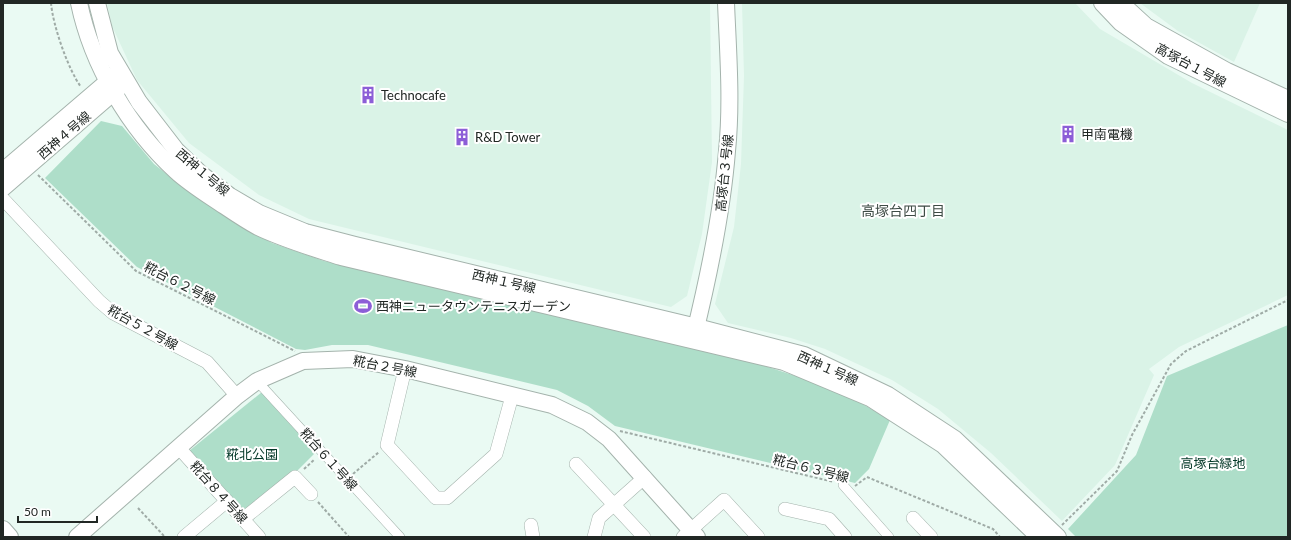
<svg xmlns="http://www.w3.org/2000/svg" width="1291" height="540" font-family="Lato,'Noto Sans JP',sans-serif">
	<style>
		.built { fill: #daf3e7 }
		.green { fill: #aedec9 }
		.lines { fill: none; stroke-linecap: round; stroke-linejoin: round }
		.pedestrian-casing { stroke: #a4b3ac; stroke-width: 10 }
		.minor-casing { stroke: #a4b3ac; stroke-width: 14 }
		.tertiary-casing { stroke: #a4b3ac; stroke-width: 18 }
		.path { stroke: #9faba6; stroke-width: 2; stroke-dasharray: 3 2; stroke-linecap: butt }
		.pedestrian { stroke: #fff; stroke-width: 9 }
		.minor { stroke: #fff; stroke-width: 13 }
		.tertiary { stroke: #fff; stroke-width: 16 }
		.labels { text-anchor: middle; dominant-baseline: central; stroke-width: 4; stroke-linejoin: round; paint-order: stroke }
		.street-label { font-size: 13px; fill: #212724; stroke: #fff }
		.poi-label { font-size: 13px; fill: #212724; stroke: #fff; text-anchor: start }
		.park-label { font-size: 13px; fill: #003625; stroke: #fff }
		.neighbourhood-label { font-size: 14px; fill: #3e4b45; stroke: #fff }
	</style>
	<rect width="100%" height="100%" fill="#eafaf3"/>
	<!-- built -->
	<g class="built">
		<polygon points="107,3 710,3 712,162 702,234 687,296 671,307 309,219 259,195 189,143 137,80 112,26"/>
		<polygon points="742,3 1075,3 1100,29 1192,83 1288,130 1288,295 1179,347 1149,369 1154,375 1115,465 1062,521 991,453 938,409 892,380 825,349 791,338 728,323 715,304 734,227 741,164 744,76"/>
		<polygon points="1140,3 1260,3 1234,62 1178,31"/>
	</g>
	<!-- green -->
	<g class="green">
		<polygon points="101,121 122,126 154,164 188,191 231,220 272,243 324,261 759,364 808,380 854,399 890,420 869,469 855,483 615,426 588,406 557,390 368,345 332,345 305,350 296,349 137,267 45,178"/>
		<polygon points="1288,325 1288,537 1076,537 1068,529 1136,455 1167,376"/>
		<polygon points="262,392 317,451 294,474 245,514 189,451"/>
	</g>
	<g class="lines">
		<!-- pedestrian casing -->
		<g class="pedestrian-casing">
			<g id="pedestrian">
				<polyline points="257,381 400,537"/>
				<polyline points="843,485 889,537"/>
			</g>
		</g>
		<!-- minor casing -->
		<g class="minor-casing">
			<g id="minor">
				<polyline points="3,199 99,301 113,313 207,362 237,396"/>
				<polyline points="405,369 387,445 436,498 447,498 496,454 512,396"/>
				<polyline points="179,448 259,537"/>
				<polyline points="576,464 644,537"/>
				<polyline points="785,509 829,519 845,537"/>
				<polyline points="913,518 931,537"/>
				<polyline points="243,519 295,477 311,494"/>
				<polyline points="531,525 533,537"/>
				<polyline points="184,537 227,501"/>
				<polyline points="594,537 599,518 645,477"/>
				<polyline points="683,537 724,500 758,537"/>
			</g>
		</g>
		<!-- tertiary casing -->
		<g class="tertiary-casing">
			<g id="tertiary">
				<path d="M79 3C92 65 129 128 176 171 189 183 205 193 220 203 232 211 245 220 258 227 285 240 313 248 341 257L784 362 870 398 943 445 1039 537"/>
				<polyline points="97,3 110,53 139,102 176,150 201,174 230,196 259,213 305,232 355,245 697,327 804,355 888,395 955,439 1058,537"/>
				<polyline points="1102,3 1121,23 1168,56 1288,114"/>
				<polyline points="1121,3 1146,26 1227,71 1288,99"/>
				<polyline points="3,171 114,76"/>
				<polyline points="3,188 121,86"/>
				<path d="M694 336C709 275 722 214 727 151 732 102 728 52 726 3"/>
				<polyline points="3,529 10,537"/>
				<polyline points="77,537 237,396 257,381 303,361 353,359 405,369 552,405 587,422 609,439 697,537"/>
			</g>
		</g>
		<!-- path -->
		<g class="path">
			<path d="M51 3C53 26 68 69 81 87"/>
			<polyline points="38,175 136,271 295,351"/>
			<polyline points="620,431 834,482"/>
			<polyline points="304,469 315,459"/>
			<polyline points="353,474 379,452"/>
			<polyline points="855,486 867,477 993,529 1000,537"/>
			<polyline points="318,502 349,537"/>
			<polyline points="138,508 165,537"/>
			<polyline points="1062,525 1117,471 1132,435 1171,364 1186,351 1288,300"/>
		</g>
		<!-- pedestrian -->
		<use href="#pedestrian" class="pedestrian"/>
		<!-- minor -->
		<use href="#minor" class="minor"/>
		<!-- tertiary -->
		<use href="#tertiary" class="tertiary"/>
	</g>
	<!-- icons -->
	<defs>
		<g id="building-bare" transform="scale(1.38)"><path d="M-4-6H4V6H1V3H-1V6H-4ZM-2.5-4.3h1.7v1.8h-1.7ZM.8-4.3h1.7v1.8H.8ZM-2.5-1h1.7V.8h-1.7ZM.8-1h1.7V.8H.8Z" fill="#8c5ed7" stroke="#fff" stroke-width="2.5" paint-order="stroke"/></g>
		<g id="stadium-bare" transform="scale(1.38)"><path d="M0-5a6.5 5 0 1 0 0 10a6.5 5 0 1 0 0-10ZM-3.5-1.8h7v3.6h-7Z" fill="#8c5ed7" stroke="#fff" stroke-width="2.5" paint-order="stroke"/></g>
	</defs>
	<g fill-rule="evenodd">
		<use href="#building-bare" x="368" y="95"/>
		<use href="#building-bare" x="1068" y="134"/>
		<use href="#building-bare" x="462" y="137"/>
		<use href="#stadium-bare" x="363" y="306"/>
	</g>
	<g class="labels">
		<!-- street labels -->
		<g class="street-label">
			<text transform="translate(1191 65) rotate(28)">高塚台１号線</text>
			<text transform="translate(64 135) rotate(-41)">西神４号線</text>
			<text transform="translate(203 172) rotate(40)">西神１号線</text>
			<text transform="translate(724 173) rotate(-84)">高塚台３号線</text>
			<text transform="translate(504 281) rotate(13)">西神１号線</text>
			<text transform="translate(180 283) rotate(27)">糀台６２号線</text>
			<text transform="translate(143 327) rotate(29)">糀台５２号線</text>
			<text transform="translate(385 366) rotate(11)">糀台２号線</text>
			<text transform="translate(828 368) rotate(24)">西神１号線</text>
			<text transform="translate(329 459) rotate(48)">糀台６１号線</text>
			<text transform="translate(811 468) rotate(14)">糀台６３号線</text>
			<text transform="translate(219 492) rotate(48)">糀台８４号線</text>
		</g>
		<!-- poi labels -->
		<g class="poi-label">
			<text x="381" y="95">Technocafe</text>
			<text x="1081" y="134">甲南電機</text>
			<text x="475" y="137">R&amp;D Tower</text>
			<text x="376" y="306">西神ニュータウンテニスガーデン</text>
		</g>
		<!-- park labels -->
		<g class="park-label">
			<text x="252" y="454">糀北公園</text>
			<text x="1213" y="463">高塚台緑地</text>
		</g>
		<!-- neighbourhood labels -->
		<g class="neighbourhood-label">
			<text x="903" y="210">高塚台四丁目</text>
		</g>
	</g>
	<!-- border -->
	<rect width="1291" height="540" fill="none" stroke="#212724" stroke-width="8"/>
	<!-- scale -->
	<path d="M18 516v6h79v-6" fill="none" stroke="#212724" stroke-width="2"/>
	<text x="24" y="516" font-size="12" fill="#212724" stroke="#ffffff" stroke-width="3" paint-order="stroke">50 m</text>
</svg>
